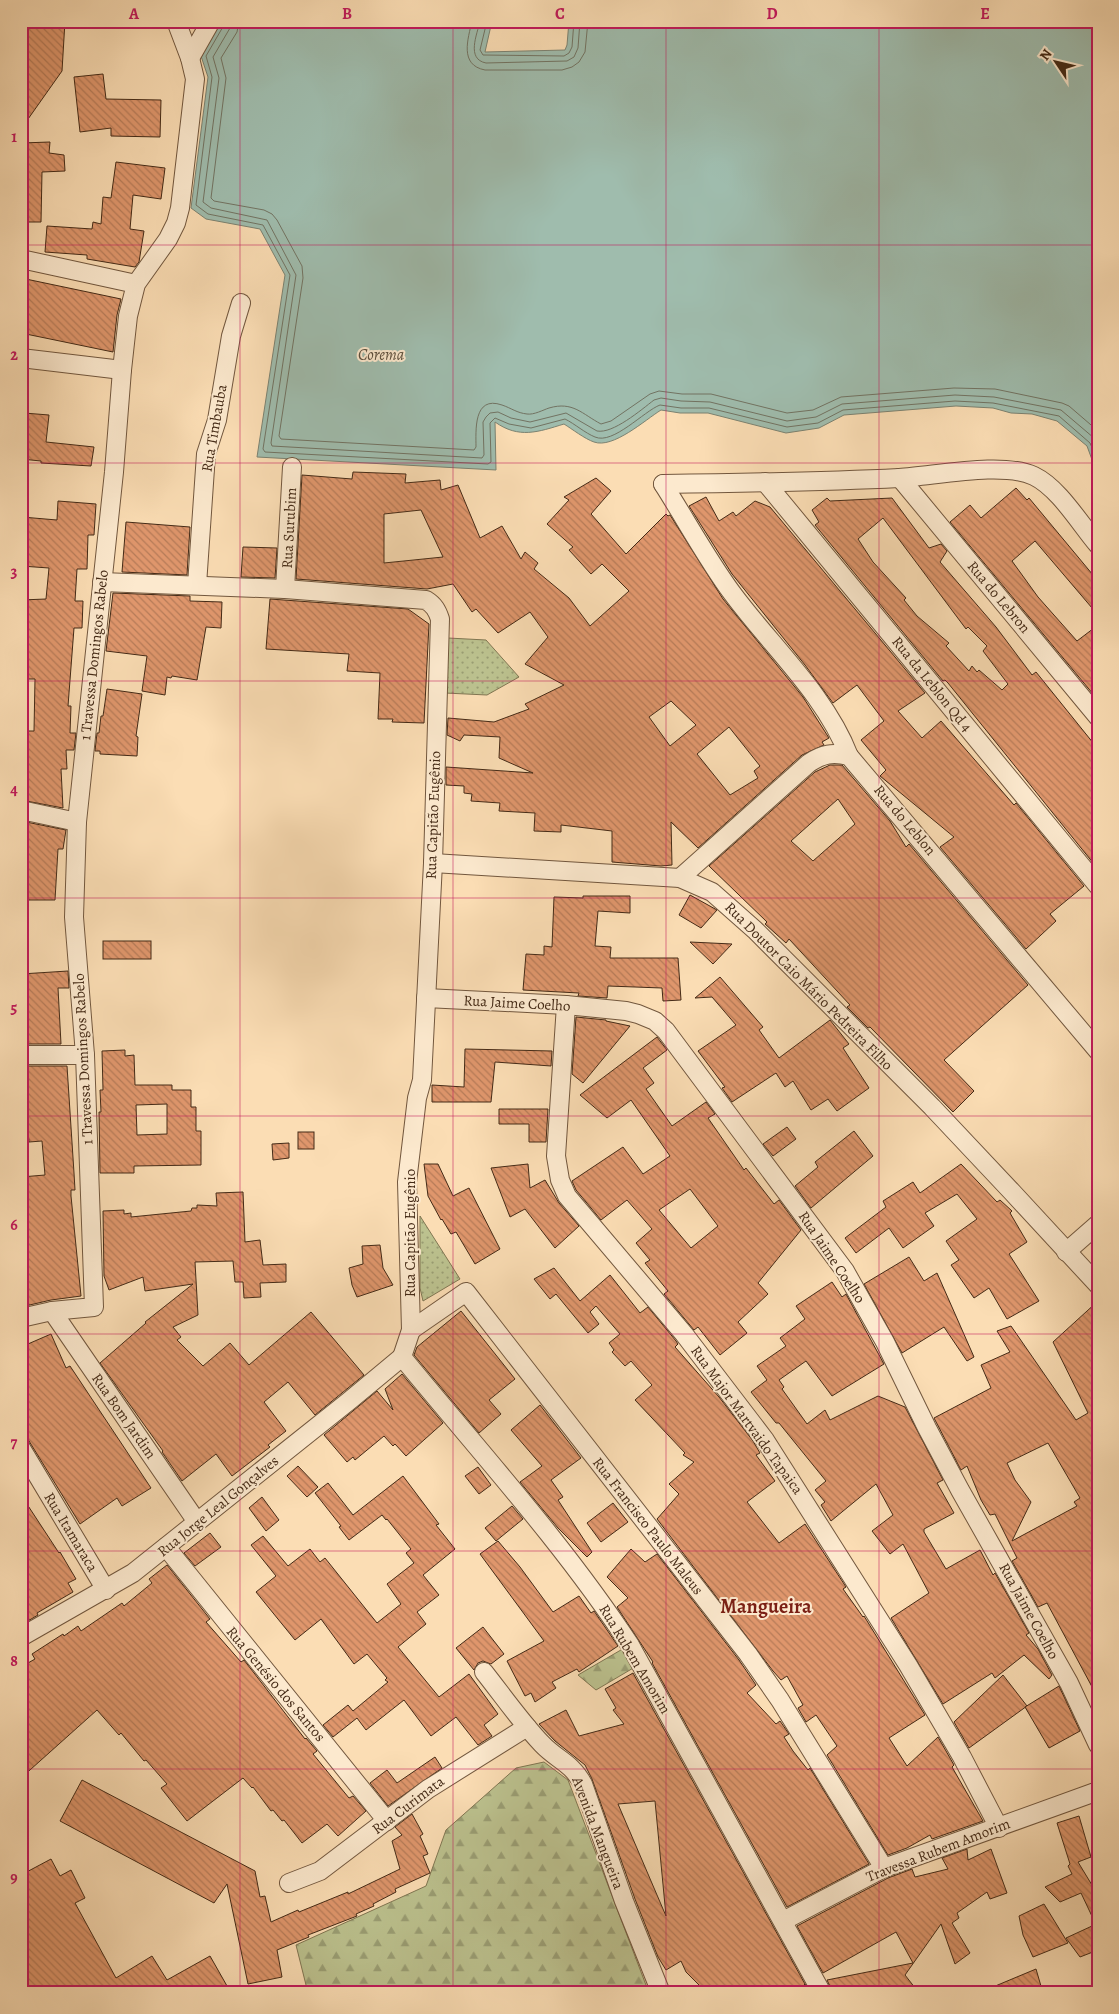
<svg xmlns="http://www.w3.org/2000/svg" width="1119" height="2014" font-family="Alegreya,serif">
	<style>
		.forest { fill: url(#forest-firs); stroke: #807652 }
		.park { fill: url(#park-dots); stroke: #807652 }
		.water { fill: #9fbcad; stroke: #7b8271 }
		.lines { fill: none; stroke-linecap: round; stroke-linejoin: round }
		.shore { stroke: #727362; stroke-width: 1 }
		.building { fill: url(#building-back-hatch); stroke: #442a16; fill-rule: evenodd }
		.minor-casing { stroke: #72573e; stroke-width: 20 }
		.minor { stroke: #fce9ce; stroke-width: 18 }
		.grid { fill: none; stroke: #c2185b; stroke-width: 1; stroke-opacity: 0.55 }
		.labels { text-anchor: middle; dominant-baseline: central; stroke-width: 4; stroke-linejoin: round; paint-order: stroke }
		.street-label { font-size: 15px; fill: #442a16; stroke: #fce9ce }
		.water-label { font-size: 16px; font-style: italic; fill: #5b4e3c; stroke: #fce9ce }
		.district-label { font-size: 20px; font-weight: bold; fill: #7a1f14; stroke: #fce9ce }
		.neatline { fill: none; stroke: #c2185b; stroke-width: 2 }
		.grid-label { font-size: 16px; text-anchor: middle; font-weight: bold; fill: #c2185b }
	</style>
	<defs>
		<pattern id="forest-firs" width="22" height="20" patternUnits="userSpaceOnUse" patternTransform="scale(1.25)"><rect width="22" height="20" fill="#bcc28f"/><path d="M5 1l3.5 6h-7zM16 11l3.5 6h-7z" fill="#9a9e74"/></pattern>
		<pattern id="park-dots" width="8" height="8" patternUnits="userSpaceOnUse" patternTransform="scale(1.25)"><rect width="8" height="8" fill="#bcc28f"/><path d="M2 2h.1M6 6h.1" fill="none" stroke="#9a9e74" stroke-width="1.8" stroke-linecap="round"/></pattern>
		<pattern id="building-back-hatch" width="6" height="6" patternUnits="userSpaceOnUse" patternTransform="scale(1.25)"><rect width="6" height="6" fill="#df966c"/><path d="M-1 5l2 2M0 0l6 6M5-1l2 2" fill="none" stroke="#b67b58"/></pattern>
	</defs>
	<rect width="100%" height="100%" fill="#fbddb4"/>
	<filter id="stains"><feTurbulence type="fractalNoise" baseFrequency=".004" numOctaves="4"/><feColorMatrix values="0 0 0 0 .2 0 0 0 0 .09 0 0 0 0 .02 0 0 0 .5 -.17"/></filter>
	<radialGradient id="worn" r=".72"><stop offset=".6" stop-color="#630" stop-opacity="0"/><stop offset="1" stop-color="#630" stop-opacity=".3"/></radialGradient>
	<!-- forest -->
	<g class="forest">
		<polygon points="626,1647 635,1667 596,1690 578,1675"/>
		<polygon points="544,1762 568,1780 649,1993 308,1993 296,1945 426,1886 446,1830 516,1768"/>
	</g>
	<!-- park -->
	<g class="park">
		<polygon points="448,638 486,640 519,677 487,695 445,693"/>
		<polygon points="420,1216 460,1279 423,1301 420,1288"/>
	</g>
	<!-- water -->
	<path class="water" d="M221 21H492L485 52 565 50 567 45 569 21H1098V476L1087 446 1057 421 1032 414 1011 413 993 408 956 406 844 415 819 428 786 433 708 413H680L661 410C645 420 613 449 594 442 585 439 572 429 564 424 538 432 519 439 495 422L496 470 257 457 285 275 260 229 206 219 191 208 208 77 201 56Z"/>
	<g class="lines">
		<!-- shore -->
		<g class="shore">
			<path d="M225 21 224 25 206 56 212 77 196 205 208 214 263 225 290 275 263 449 265 452 488 464 491 462 490 423 495 418 509 424 531 428 565 419C575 424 585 433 595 437 613 445 644 411 660 405L681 408H709L787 427 818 423 843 410 955 401 993 403 1059 416 1090 443 1098 461"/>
			<path d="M231 21 230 28 213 57 219 78 203 202 211 208 267 220 296 275 271 443 272 446 482 458 484 455 483 422 486 417 490 413 498 412 511 418 530 422 566 413 597 431C613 434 641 410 654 400L661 398 681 401 710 402 787 421 816 417 842 404 955 395 994 397 1061 410 1094 438 1098 443"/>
			<path d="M239 21 237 32 221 58 226 78 211 198 214 201 264 210 272 214 277 220 302 266 303 278 279 436 281 439 474 450 476 447C476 431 473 395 502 405 511 408 517 413 527 414 534 415 543 410 549 408 573 401 582 414 601 424L611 421 650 394 659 391 682 394H711L787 413 813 410 841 397 954 388 995 389 1062 403 1069 406 1098 431"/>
			<path d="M472 21C468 39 459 65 485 70H562L572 67 579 62 585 52 588 21"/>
			<path d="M480 21C477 35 466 59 486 63L567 61 574 57 578 48 580 21"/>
			<polyline points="487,21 480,50 483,55 564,56 569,53 572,47 574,21"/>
		</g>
	</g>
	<!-- building -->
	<g class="building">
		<polygon points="21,21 65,21 62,71 21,129"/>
		<polygon points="103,74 106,99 161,100 160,137 111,136 111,128 80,132 74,77"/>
		<polygon points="50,142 49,153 64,155 65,171 42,172 41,222 21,222 21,143"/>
		<polygon points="116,162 165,168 161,199 133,195 130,229 144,231 139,262 135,267 87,259 87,255 45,252 47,226 92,229 93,222 101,224 103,197 111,198"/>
		<polygon points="21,278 121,299 117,315 113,352 21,333"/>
		<polygon points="24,413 49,415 46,442 94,447 91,466 41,463 41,461 21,459 21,435"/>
		<path d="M353 472 406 474 405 483 440 480 441 490 458 485 480 538 502 526 521 559 525 552 538 563 534 569 569 598 590 626 629 591 602 564 591 574 569 550 573 547 547 524 569 500 564 497 596 478 611 491 591 514 626 554 666 514 668 516 670 515 723 599 803 697 829 738 822 742 824 745 802 755 698 848 671 822 672 865 661 866 612 862V831L561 825V832L534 831 535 813 499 811 500 803 471 801 472 794 464 793V786L446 785V767L533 773 499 758 500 737 464 735 460 741 447 735 448 718 494 722 529 709 525 704 564 685 525 664 548 637 530 612 498 633 476 609 472 612 453 584 427 589 296 579 302 475 352 479ZM421 510 443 557 384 563V514ZM671 701 696 725 670 746 649 717ZM729 727 760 766 754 771 758 778 730 795 697 754Z"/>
		<polygon points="1016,488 1027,500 1029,498 1098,581 1098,615 1035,541 1012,561 1038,597 1077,641 1098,625 1098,700 950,522 970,505 981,518"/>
		<polygon points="706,497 719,521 733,512 736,516 755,501 770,507 925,693 898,711 922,738 941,721 1014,805 1016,803 1084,886 1050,914 1056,921 1026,949 940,847 954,837 880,776 886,770 861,740 884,721 857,685 833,703 805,665 732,574 689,506"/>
		<path d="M827 498 830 501 892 498 929 548 941 544 947 551 940 562 996 627 1032 675 1036 672 1098 749V869L948 683 945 680 943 681 815 525 819 522 812 510ZM883 518 966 629 968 627 987 646 983 651 1008 684 1002 690 979 670 977 672 972 666 969 671 946 646 949 643 917 616 904 600 906 598 873 562 858 539Z"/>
		<polygon points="58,501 96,504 94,535 88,535 87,569 77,569 75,601 83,601 82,628 74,628 68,706 71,706 70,733 76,733 74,750 66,750 67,769 61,769 63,808 21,800 21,731 34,731 35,679 21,679 21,600 46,599 49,568 21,566 22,517 57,520"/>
		<polygon points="126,522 190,527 187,575 122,572"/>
		<polygon points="243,547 277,548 275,578 241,577"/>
		<polygon points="113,593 190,596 190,601 222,602 221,628 206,627 197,680 172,676 171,678 167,677 165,695 142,691 147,656 106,651"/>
		<polygon points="270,599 408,609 429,624 424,723 392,722 393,719 378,719 380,673 347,671 349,654 266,649"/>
		<polygon points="107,689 142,694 136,736 138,737 137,756 100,754 100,751 95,751 97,733 99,733 101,716 103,716"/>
		<path d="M830 765H842L890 821 906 847 909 844 1028 985 944 1060 974 1091 953 1112 870 1027 868 1028 847 1007 850 1005 789 939 786 943 765 924 767 922 709 866 815 772ZM838 799 855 824 813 861 791 841Z"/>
		<polygon points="21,821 66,830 63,849 58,849 55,900 21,900"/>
		<polygon points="690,895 717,910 701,928 679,915"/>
		<polygon points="583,896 630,896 630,913 598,911 595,946 611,947 610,958 678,958 681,1000 663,1001 662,988 608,986 607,998 578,996 579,993 523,990 526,954 544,955 544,946 552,947 554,897 583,898"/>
		<rect x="103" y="941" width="48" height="18"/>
		<polygon points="690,942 732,944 713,964"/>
		<polygon points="68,971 69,988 58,988 61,1044 21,1044 21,974"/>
		<polygon points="720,977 763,1027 759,1030 779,1058 830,1020 849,1044 843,1048 869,1088 837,1111 828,1099 811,1110 793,1081 785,1087 776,1073 732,1102 722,1088 725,1087 698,1051 736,1025 712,997 695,998"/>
		<polygon points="576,1017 606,1020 606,1021 630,1026 583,1083 572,1074"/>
		<path d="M657 1037 667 1050 643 1068 654 1083 646 1089 672 1126 706 1102 715 1114 708 1118 744 1170 746 1168 774 1204 779 1200 801 1230 758 1283 768 1294 738 1322 747 1333 720 1355 698 1327 694 1330 664 1294 668 1291 645 1263 650 1260 636 1243 652 1229 627 1200 601 1220 576 1190 572 1181 623 1147 643 1174 670 1156 631 1100 607 1118 580 1095ZM690 1189 718 1226 691 1248 659 1210Z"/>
		<polygon points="465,1049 552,1051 551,1066 495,1062 491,1102 432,1102 432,1085 464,1087"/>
		<path d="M125 1050V1056L134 1055 135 1085H172V1090H191V1107H196V1131H201V1165L134 1166V1173H100L99 1112H101L100 1090H103L102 1051ZM167 1104V1134L137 1135 136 1105Z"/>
		<polygon points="21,1066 67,1066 74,1173 75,1190 71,1190 71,1196 81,1296 51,1300 21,1307 21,1177 45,1175 42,1141 29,1142 28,1131 22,1131"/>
		<polygon points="499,1109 548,1109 546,1142 529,1142 529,1124 499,1124"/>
		<polygon points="787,1127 796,1139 773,1156 763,1144"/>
		<polygon points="854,1131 873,1156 811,1208 795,1186 818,1167 815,1162"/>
		<rect x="298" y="1132" width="16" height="17"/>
		<polygon points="289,1143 289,1158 273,1160 272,1144"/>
		<polygon points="424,1164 438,1164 453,1196 469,1188 500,1249 475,1264 456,1232 451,1234 442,1219 441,1220 428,1196"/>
		<polygon points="528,1164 530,1188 545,1180 559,1203 579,1226 555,1248 525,1209 510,1217 491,1168"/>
		<polygon points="961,1164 997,1202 1000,1200 1012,1211 1010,1213 1027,1242 1009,1254 1039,1301 1007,1319 989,1288 974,1298 951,1265 959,1260 946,1241 977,1219 957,1194 925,1213 934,1226 903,1248 889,1228 856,1253 845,1238 886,1207 883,1201 913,1182 920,1193"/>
		<polygon points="243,1192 245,1242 260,1240 263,1265 286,1264 286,1282 260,1283 261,1297 244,1298 243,1282 235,1282 233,1261 195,1262 198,1315 173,1327 181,1337 177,1340 203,1366 230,1343 249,1365 311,1312 364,1375 315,1415 288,1382 264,1402 286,1431 268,1445 270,1447 232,1476 216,1454 182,1481 162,1452 163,1451 100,1363 146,1323 145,1322 193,1284 145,1291 143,1277 109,1290 104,1276 103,1211 124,1210 124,1214 131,1213 131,1217 191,1211 192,1208 197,1208 197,1205 217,1206 216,1193"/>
		<polygon points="380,1245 383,1268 393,1285 357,1297 352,1285 349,1268 363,1264 362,1246"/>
		<polygon points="909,1257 924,1281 937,1273 974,1357 967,1361 944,1327 902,1353 864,1284"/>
		<polygon points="554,1268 580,1301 610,1275 640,1313 648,1307 676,1341 678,1344 675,1347 719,1397 753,1441 760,1453 756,1455 775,1481 747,1502 779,1543 805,1524 846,1587 843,1589 863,1617 864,1616 925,1715 889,1738 907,1766 938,1737 954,1765 952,1767 983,1821 932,1839 930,1835 907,1848 888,1855 827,1755 837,1746 816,1715 806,1722 798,1708 803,1705 787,1676 781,1680 773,1671 657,1519 679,1494 669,1484 694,1462 683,1455 685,1453 635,1400 652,1385 631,1361 625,1366 612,1352 614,1350 609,1343 620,1334 596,1306 590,1312 599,1324 588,1333 556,1294 550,1299 534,1279"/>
		<polygon points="832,1282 842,1297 846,1294 884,1364 832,1396 806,1361 779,1380 784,1387 782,1389 807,1424 825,1410 830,1420 878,1396 905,1407 943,1480 937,1483 954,1513 924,1529 924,1532 946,1569 980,1550 993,1575 995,1573 1029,1633 1026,1635 1038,1649 1052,1675 1049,1679 1024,1655 995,1678 992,1673 943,1704 891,1618 929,1593 903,1544 890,1554 872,1531 893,1515 876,1484 831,1521 821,1505 825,1502 815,1490 826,1481 779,1423 776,1423 751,1392 767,1380 757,1366 786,1346 780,1338 805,1319 796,1306"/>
		<path d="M1098 1301V1698L1047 1603 1038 1607 1012 1561 1017 1558 995 1514 990 1515 981 1500 967 1466 961 1470 934 1418 991 1388 981 1365 1010 1352 997 1331 1011 1326 1076 1420 1088 1413 1053 1342ZM1048 1443 1080 1498 1074 1502 1077 1506 1012 1541 1031 1502 1015 1480 1007 1463Z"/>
		<polygon points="461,1311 515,1379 489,1400 501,1414 479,1433 414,1355 417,1347"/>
		<polygon points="51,1334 66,1368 70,1366 151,1488 122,1506 117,1498 80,1524 21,1428 21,1362 26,1360 21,1347"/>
		<polygon points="402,1374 443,1423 406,1456 395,1444 393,1446 384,1436 355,1460 353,1457 347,1462 324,1435 377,1391 393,1410 385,1389"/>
		<polygon points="540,1405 581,1458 551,1480 563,1497 558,1500 592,1552 587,1557 558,1528 520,1482 542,1466 511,1430"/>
		<polygon points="298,1466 318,1487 307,1497 287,1476"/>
		<polygon points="478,1467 491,1485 479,1494 465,1476"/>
		<polygon points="403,1476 439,1524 436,1525 455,1549 423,1575 439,1595 417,1612 426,1624 398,1647 439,1697 469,1674 498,1714 484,1725 492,1736 478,1745 456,1717 431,1736 404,1700 366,1730 357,1718 333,1737 323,1725 348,1705 353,1711 388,1682 385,1680 387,1678 367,1654 354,1664 321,1619 295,1640 256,1592 276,1576 251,1545 263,1536 288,1566 310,1549 320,1562 325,1558 377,1623 401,1604 387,1584 414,1563 406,1553 411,1549 387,1519 386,1520 382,1515 349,1540 339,1527 341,1526 315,1493 328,1483 353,1515"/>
		<polygon points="21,1495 59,1553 60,1552 76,1579 68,1583 73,1592 37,1613 38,1615 21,1625"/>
		<polygon points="262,1497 279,1520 266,1531 249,1508"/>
		<polygon points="613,1503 628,1522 601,1542 587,1523"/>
		<polygon points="512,1506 523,1519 496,1541 485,1528"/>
		<polygon points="210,1533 221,1547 195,1566 184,1553"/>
		<polygon points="498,1541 520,1567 553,1612 579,1596 591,1613 594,1611 618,1646 579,1672 577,1669 552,1682 556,1688 535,1702 531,1693 525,1696 507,1661 544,1641 480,1554"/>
		<polygon points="631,1549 645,1562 657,1554 739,1660 756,1685 747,1693 776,1724 780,1721 789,1734 784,1737 793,1751 808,1770 810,1768 869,1864 787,1907 652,1663 653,1662 617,1607 628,1598 607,1577"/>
		<polygon points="167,1565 210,1619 206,1622 241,1662 244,1660 305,1739 306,1738 317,1751 313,1754 349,1798 353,1796 366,1811 338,1836 327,1824 302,1843 284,1820 282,1821 273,1810 271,1811 253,1787 252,1788 243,1778 187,1821 161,1788 167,1784 146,1760 144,1761 121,1733 119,1735 97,1710 21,1778 21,1667 35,1659 32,1654 63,1634 64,1636 78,1626 81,1631 122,1603 124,1606 152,1583 149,1579"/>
		<polygon points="483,1627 504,1654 491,1664 483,1661 478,1663 474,1670 456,1648"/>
		<path d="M633 1673 805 1984 804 1985 805 1984 810 1993H802L801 1986 790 1993H707L686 1972 681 1961 666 1970 658 1957 635 1899 592 1779 585 1765 555 1741 539 1724 566 1710 579 1736 624 1724 613 1710 616 1708 605 1689ZM655 1801 666 1916 618 1804Z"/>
		<polygon points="1003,1675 1027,1706 969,1748 954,1722"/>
		<polygon points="1059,1686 1080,1731 1049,1748 1025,1707"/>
		<polygon points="435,1757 442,1768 388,1806 370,1783 387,1770 397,1783"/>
		<polygon points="82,1780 255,1871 260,1897 265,1896 271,1922 298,1910 299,1912 348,1892 348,1894 400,1869 392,1841 402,1835 395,1827 412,1814 423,1834 420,1836 428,1854 423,1856 430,1873 395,1889 396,1892 373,1904 374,1906 356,1914 357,1916 308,1935 309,1937 277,1950 282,1977 248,1984 227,1884 214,1903 60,1821"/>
		<polygon points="1079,1816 1091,1857 1078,1862 1098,1895 1098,1929 1081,1893 1060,1902 1045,1887 1072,1874 1068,1866 1070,1864 1057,1823"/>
		<polygon points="967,1849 968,1860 991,1849 1007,1893 990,1899 987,1892 957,1913 959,1918 952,1923 970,1953 955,1964 941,1924 905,1975 919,1993 833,1993 827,1980 913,1963 896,1932 823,1973 797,1926 888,1878 912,1869 915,1877 948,1869 942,1858"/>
		<polygon points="51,1859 60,1876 71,1870 85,1898 75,1903 116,1978 152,1956 167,1980 210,1956 231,1993 21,1993 21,1875"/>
		<polygon points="1044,1904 1068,1943 1033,1957 1023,1935 1019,1916"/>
		<polygon points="1092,1926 1098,1943 1098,1950 1080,1957 1066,1938"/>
		<polygon points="1036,1969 1043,1993 981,1993 981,1992"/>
	</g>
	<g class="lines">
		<!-- minor casing -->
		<g class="minor-casing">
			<g id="minor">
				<polyline points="190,58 211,21"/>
				<polyline points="21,259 136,284"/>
				<polyline points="21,358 122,370"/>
				<polyline points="900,478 1098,717"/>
				<polyline points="765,482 1098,886"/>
				<path d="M663 484C742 483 820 482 899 478 935 476 1002 461 1034 476 1059 488 1080 524 1098 545"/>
				<path d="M663 484C686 520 707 559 732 593 771 646 825 694 849 756"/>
				<path d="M102 582 285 589 426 600C434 605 437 610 440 619L433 863 422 1080 417 1098 407 1182 411 1330 402 1357"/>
				<polyline points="197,585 206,454 217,420 231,336 241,303"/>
				<polyline points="285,589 292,467"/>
				<polyline points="21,810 77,822"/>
				<polyline points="433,863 680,878 712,892 755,930 932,1107 1013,1193 1098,1285"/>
				<path d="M680 878 809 763C823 754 832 752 849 756L1098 1051"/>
				<polyline points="426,998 566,1005 626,1011 638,1014 655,1021 666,1031 845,1271 885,1342 927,1428 960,1490 1069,1683 1098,1745"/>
				<polyline points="566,1005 556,1156 560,1180 567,1196 684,1334 765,1440 908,1665 962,1757 999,1828"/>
				<polyline points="21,1055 85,1055"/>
				<polyline points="1066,1252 1098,1224"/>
				<polyline points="52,1311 197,1522"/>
				<polyline points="21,1318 52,1311 94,1307 85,1055 74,917 77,822 114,472 122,370 128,316 136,284 168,239 176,223 180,208 195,79 190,58 176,21"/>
				<polyline points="411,1330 466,1292 748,1654 780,1700 884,1868"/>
				<path d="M402 1357C479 1451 563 1543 630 1645L822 1993"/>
				<polyline points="21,1448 106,1590"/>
				<polyline points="166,1547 387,1821"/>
				<polyline points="21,1637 133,1573 349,1401 402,1357"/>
				<path d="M484 1672C503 1696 521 1722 542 1744 557 1760 571 1762 583 1784L624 1901 661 1993"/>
				<polyline points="289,1883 320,1871 428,1789 527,1727"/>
				<polyline points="783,1921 884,1868 1098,1791"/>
			</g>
		</g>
		<!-- minor -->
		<use href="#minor" class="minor"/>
	</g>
	<!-- grid -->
	<path class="grid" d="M240 21V1993M453 21V1993M666 21V1993M879 21V1993M21 245H1098M21 463H1098M21 681H1098M21 898H1098M21 1116H1098M21 1334H1098M21 1551H1098M21 1769H1098"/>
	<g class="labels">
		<!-- street labels -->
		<g class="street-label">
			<text transform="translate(214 428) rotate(-80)">Rua Timbauba</text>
			<text transform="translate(289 528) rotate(-87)">Rua Surubim</text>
			<text transform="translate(999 597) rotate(50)">Rua do Lebron</text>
			<text transform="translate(94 655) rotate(-84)">1 Travessa Domingos Rabelo</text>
			<text transform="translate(932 684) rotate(51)">Rua da Leblon Qd 4</text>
			<text transform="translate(433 815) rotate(-88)">Rua Capitão Eugênio</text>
			<text transform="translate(905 820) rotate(50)">Rua do Leblon</text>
			<text transform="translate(809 986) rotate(45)">Rua Doutor Caio Mário Pedreira Filho</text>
			<text transform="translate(517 1003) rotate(3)">Rua Jaime Coelho</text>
			<text transform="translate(83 1059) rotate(-93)">1 Travessa Domingos Rabelo</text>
			<text transform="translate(410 1233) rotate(-90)">Rua Capitão Eugênio</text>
			<text transform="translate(832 1257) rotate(56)">Rua Jaime Coelho</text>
			<text transform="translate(124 1416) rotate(55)">Rua Bom Jardim</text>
			<text transform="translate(747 1420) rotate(54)">Rua Major Martvaido Tapaica</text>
			<text transform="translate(218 1506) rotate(-39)">Rua Jorge Leal Gonçalves</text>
			<text transform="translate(648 1526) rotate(52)">Rua Francisco Paulo Maleus</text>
			<text transform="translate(71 1532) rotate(59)">Rua Itamaraca</text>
			<text transform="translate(1029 1611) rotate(61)">Rua Jaime Coelho</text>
			<text transform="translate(635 1659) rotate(59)">Rua Rubem Amorim</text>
			<text transform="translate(276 1684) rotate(50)">Rua Genésio dos Santos</text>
			<text transform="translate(408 1805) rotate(-37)">Rua Curimata</text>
			<text transform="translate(598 1833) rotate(69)">Avenida Mangueira</text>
			<text transform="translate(938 1850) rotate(-21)">Travessa Rubem Amorim</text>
		</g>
		<!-- water labels -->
		<g class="water-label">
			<text x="381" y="355">Corema</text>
		</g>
		<!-- district labels -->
		<g class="district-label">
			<text x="766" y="1606">Mangueira</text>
		</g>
	</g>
	<!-- margin -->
	<rect width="1119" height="2014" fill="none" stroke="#fbddb4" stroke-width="55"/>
	<!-- north arrow -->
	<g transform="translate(1056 62) rotate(305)" stroke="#fce9ce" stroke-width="4" paint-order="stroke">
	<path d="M0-4L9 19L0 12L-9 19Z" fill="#442a16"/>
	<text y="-8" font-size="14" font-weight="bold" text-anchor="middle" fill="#442a16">N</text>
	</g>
	<rect x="28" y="28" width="1064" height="1958" class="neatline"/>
	<g class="grid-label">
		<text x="134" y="19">A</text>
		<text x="347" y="19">B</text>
		<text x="560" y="19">C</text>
		<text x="772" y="19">D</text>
		<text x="985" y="19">E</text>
		<text x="14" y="142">1</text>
		<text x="14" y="360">2</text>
		<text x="14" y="577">3</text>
		<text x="14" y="795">4</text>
		<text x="14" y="1013">5</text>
		<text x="14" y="1230">6</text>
		<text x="14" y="1448">7</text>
		<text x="14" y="1666">8</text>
		<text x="14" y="1883">9</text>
	</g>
	<rect width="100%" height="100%" filter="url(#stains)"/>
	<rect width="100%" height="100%" fill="url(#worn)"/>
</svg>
